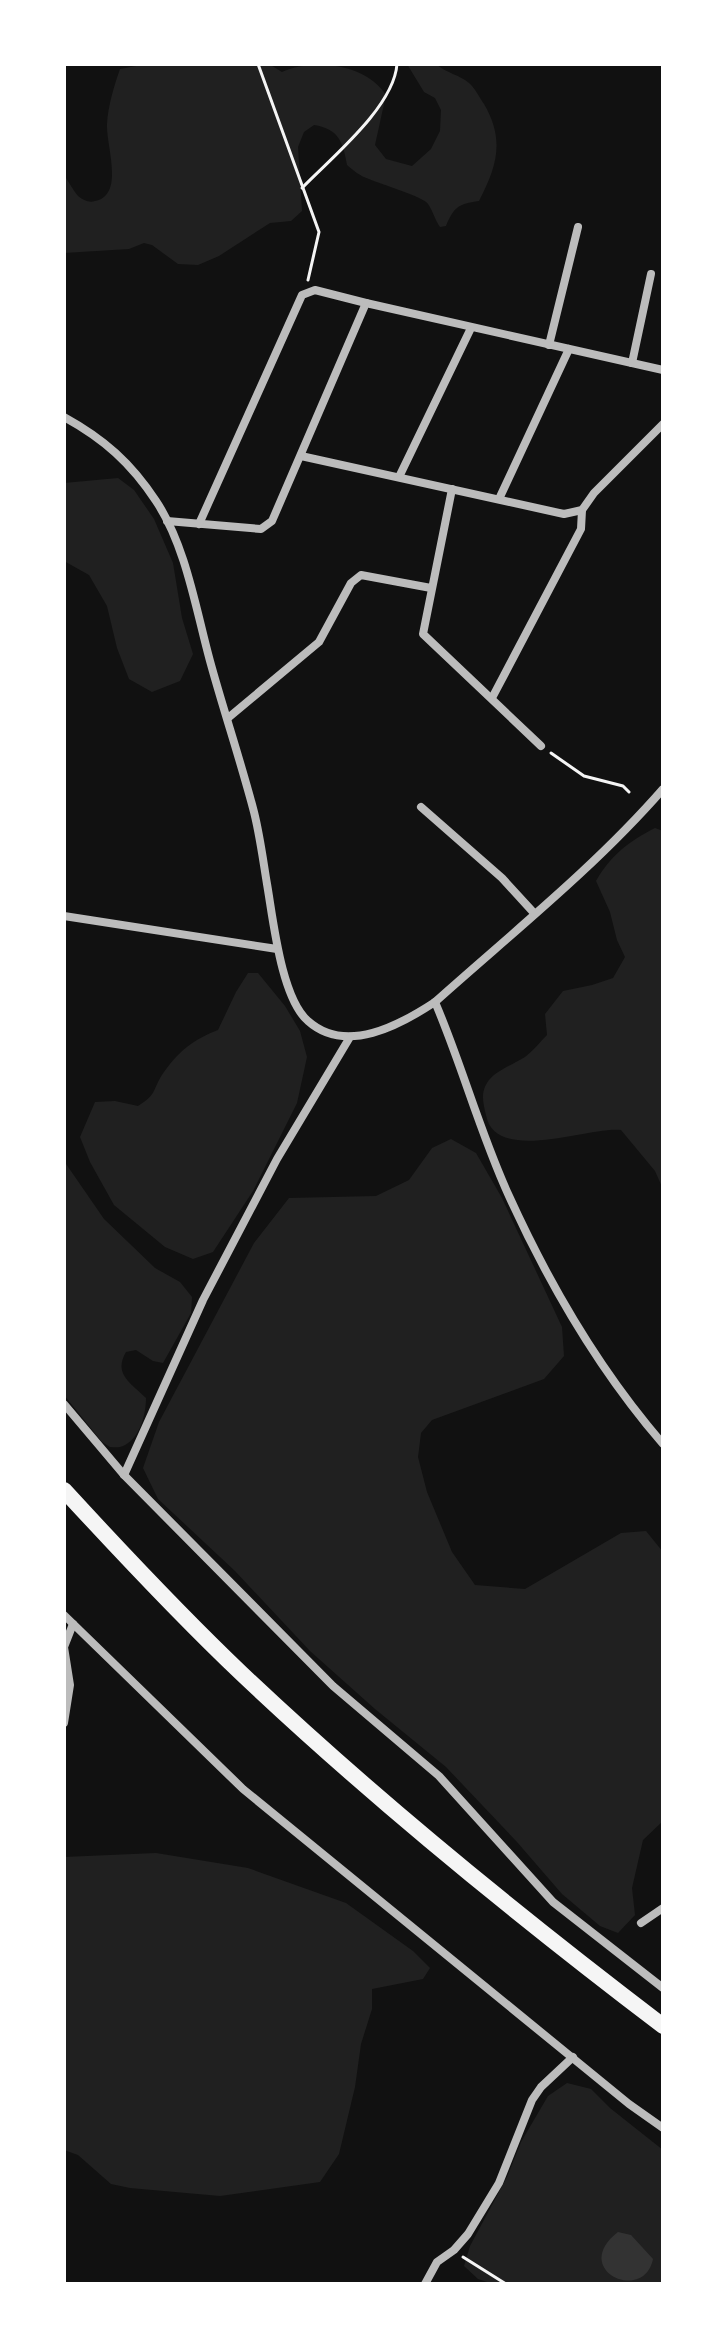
<svg xmlns="http://www.w3.org/2000/svg" width="727" height="2348" font-family="'Alegreya Sans',sans-serif">
	<style>
		.green { fill: #202020 }
		.water { fill: #333 }
		.lines { fill: none; stroke-linecap: round; stroke-linejoin: round }
		.path { stroke: #f5f5f5; stroke-width: 3 }
		.minor { stroke: #bcbcbc; stroke-width: 8 }
		.motorway { stroke: #f5f5f5; stroke-width: 16 }
	</style>
	<rect width="100%" height="100%" fill="#111"/>
	<!-- green -->
	<g class="green">
		<path d="M147 64H269L282 72C314 58 366 64 386 95L375 145 386 159 412 166 431 149 440 131 441 110 435 98 424 92 407 64H436C446 73 460 75 469 83 475 88 479 97 484 104 505 140 497 166 479 201 458 204 454 207 446 226L440 227C435 220 433 211 428 204 424 197 380 184 369 179 360 176 354 171 347 165 343 142 339 129 314 125L304 132 298 147 302 211 291 221 270 223 219 256 198 265 178 264 152 245 144 243 129 249 64 253V175C69 182 73 190 78 196 83 200 89 203 95 201 125 195 106 146 107 124 108 106 114 86 120 69Z"/>
		<polygon points="118,478 134,490 154,519 173,563 182,618 193,654 180,681 152,692 129,679 117,648 107,606 89,575 64,561 64,483"/>
		<path d="M655 828 663 831V1189L655 1171 621 1130C590 1126 495 1165 486 1115 483 1102 480 1092 489 1080 497 1070 514 1064 525 1057 533 1051 540 1042 547 1035L545 1014 563 991 592 985 613 978 625 957 617 940 610 912 596 881C611 855 628 842 655 828Z"/>
		<path d="M248 973H258L285 1006 300 1031 307 1057 297 1103 253 1191 213 1252 193 1259 165 1247 114 1205 90 1162 80 1137 95 1102 115 1101 138 1106C158 1094 152 1089 164 1072 179 1051 194 1039 218 1030L236 992Z"/>
		<polygon points="451,1139 476,1153 502,1198 562,1327 564,1356 544,1379 432,1420 421,1433 418,1457 427,1492 452,1552 475,1585 525,1589 621,1533 646,1531 663,1552 663,1821 643,1840 632,1888 635,1915 618,1933 600,1926 562,1894 517,1842 446,1767 375,1709 310,1651 235,1571 158,1499 143,1468 159,1422 254,1243 289,1198 376,1196 409,1180 432,1148"/>
		<path d="M64 1161 104 1219 155 1268 180 1282 192 1297 191 1313 163 1363 153 1361 136 1350 126 1352C113 1374 131 1383 146 1398 146 1414 140 1439 123 1446 119 1448 114 1447 110 1447L102 1442 64 1395Z"/>
		<polygon points="156,1853 248,1868 346,1903 413,1951 430,1968 423,1979 372,1989 372,2009 361,2044 355,2087 339,2154 320,2182 220,2196 130,2188 111,2184 78,2155 64,2150 64,1857"/>
		<polygon points="567,2083 591,2089 610,2108 663,2150 663,2284 493,2284 478,2279 464,2266 470,2246 507,2177 521,2142 548,2096"/>
	</g>
	<!-- water -->
	<path class="water" d="M618 2232 631 2235 653 2259C644 2304 569 2270 618 2232Z"/>
	<g class="lines">
		<!-- path -->
		<g class="path">
			<polyline points="258,64 319,232 308,280"/>
			<path d="M302 188C331 158 394 107 397 64"/>
			<polyline points="551,753 584,776 623,786 629,792"/>
			<polyline points="463,2257 506,2284"/>
		</g>
		<!-- minor -->
		<g class="minor">
			<polyline points="549,345 578,227"/>
			<polyline points="632,363 651,274"/>
			<path d="M64 417C104 439 131 463 156 501 186 546 196 610 210 661 224 712 241 762 254 812 260 836 263 860 267 884 273 918 281 998 308 1021 346 1055 400 1025 435 1002 512 933 595 867 663 789"/>
			<polyline points="301,456 564,514 582,510 594,493 663,424"/>
			<polyline points="399,477 471,328"/>
			<polyline points="452,489 423,634 541,746"/>
			<polyline points="499,499 569,349"/>
			<polyline points="167,521 261,529 272,521 366,303 663,370"/>
			<polyline points="199,524 302,295 315,290 366,303"/>
			<polyline points="492,698 581,529 582,510"/>
			<polyline points="228,718 319,642 351,583 361,575 431,588"/>
			<polyline points="421,807 502,878 534,913"/>
			<polyline points="64,916 277,949"/>
			<path d="M435 1002C462 1065 480 1133 509 1196 549 1284 599 1370 663 1444"/>
			<polyline points="64,1404 124,1475 333,1686 439,1776 553,1902 663,1988"/>
			<polyline points="124,1475 203,1300 277,1159 350,1037"/>
			<polyline points="64,1615 243,1789 629,2104 663,2128"/>
			<polyline points="64,1723 70,1685 64,1647 73,1624"/>
			<polyline points="641,1923 663,1908"/>
			<polyline points="425,2284 437,2262 454,2250 468,2234 499,2183 532,2100 541,2087 573,2057"/>
		</g>
		<!-- motorway -->
		<path class="motorway" d="M64 1490C121 1552 180 1615 241 1673 374 1799 517 1915 663 2026"/>
	</g>
	<!-- border -->
	<rect width="727" height="2348" fill="none" stroke="#ffffff" stroke-width="132"/>
</svg>
